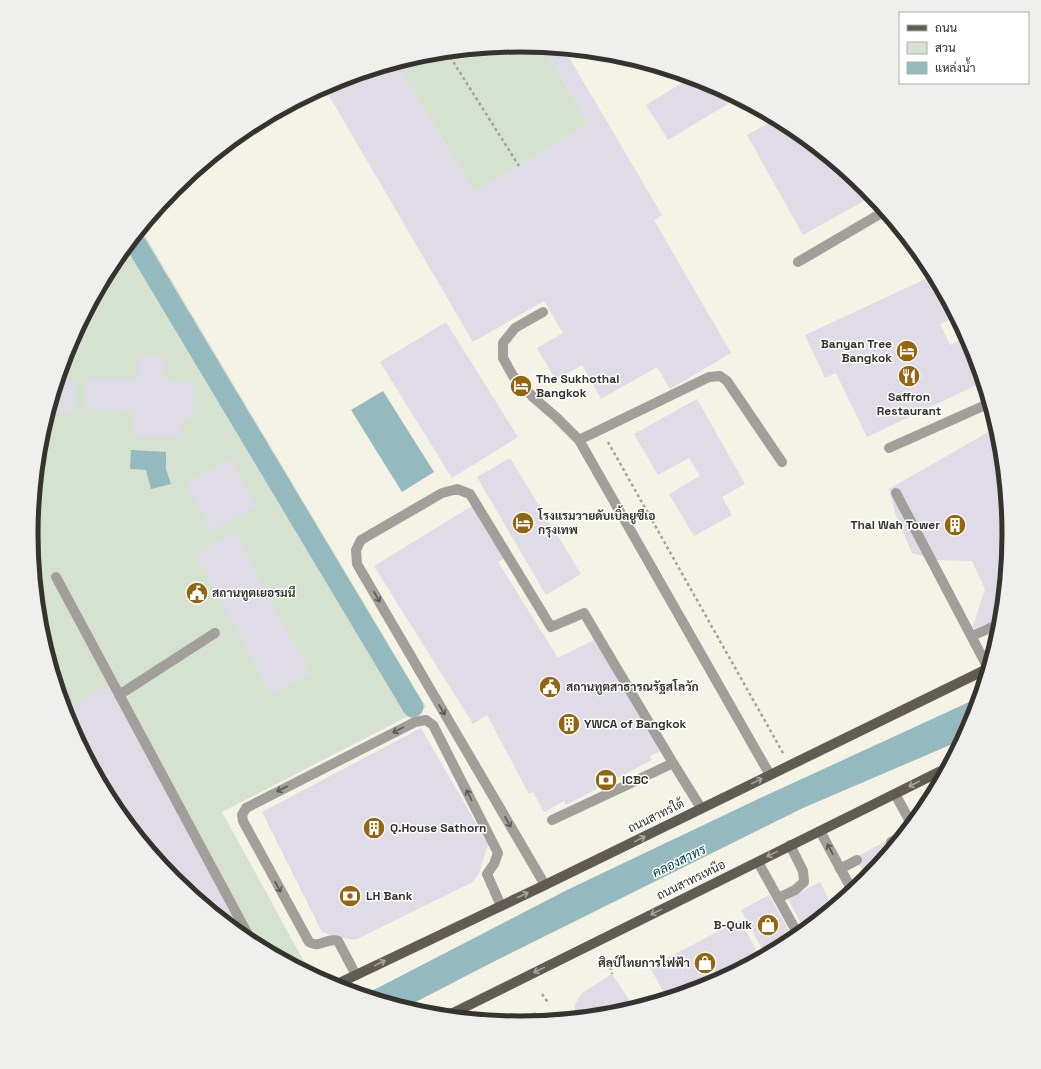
<svg xmlns="http://www.w3.org/2000/svg" width="1041" height="1069" font-family="'Space Grotesk',Sarabun,sans-serif">
	<style>
		.green { fill: #d4e2cf }
		.water { fill: #94babf }
		.lines { fill: none; stroke-linecap: round; stroke-linejoin: round }
		.canal { stroke: #94babf; stroke-width: 21 }
		.building { fill: #dfdbe7 }
		.path { stroke: #a4a299; stroke-width: 2.5; stroke-dasharray: 3 3; stroke-linecap: butt }
		.lane { stroke: #a29f9a; stroke-width: 10 }
		.primary { stroke: #605b53; stroke-width: 10 }
		.oneway { stroke: #5a5954 }
		.oneway2 { stroke: #a8a5a0 }
		.labels { text-anchor: middle; dominant-baseline: central; stroke-width: 3; stroke-linejoin: round; paint-order: stroke }
		.poi-label { font-size: 12px; font-weight: bold; fill: #34332e; stroke: #fff; text-anchor: start }
		.street-label { font-size: 12px; fill: #34332e; stroke: #fff }
		.water-label { font-size: 13px; font-style: italic; fill: #034147; stroke: #fff }
		.rim { fill: none; stroke: #34332e; stroke-width: 5 }
	</style>
	<rect width="100%" height="100%" fill="#f5f2e6"/>
	<!-- green -->
	<g class="green">
		<polygon points="521,45 543,47 589,124 475,192 402,74 436,53"/>
		<polygon points="141,229 426,707 222,812 307,967 302,970 248,941 174,880 113,806 68,722 40,630 31,534 40,439 68,347 114,262"/>
	</g>
	<!-- water -->
	<g class="water">
		<polygon points="383,391 434,472 402,492 351,410"/>
		<polygon points="131,450 166,452 166,469 171,484 151,489 146,470 130,469"/>
		<polygon points="980,697 973,722 964,739 803,808 493,962 404,1008 362,996 567,890 756,800"/>
		<polygon points="535,1012 542,1022 520,1024 512,1022"/>
	</g>
	<g class="lines">
		<!-- canal -->
		<polyline class="canal" points="133,239 413,707"/>
	</g>
	<!-- building -->
	<g class="building">
		<polygon points="543,47 564,49 662,215 654,220 731,353 670,389 657,367 601,399 582,365 556,380 537,348 563,333 544,301 473,342 324,87 333,82 425,54 436,53 402,74 475,192 589,124"/>
		<polygon points="692,77 708,82 724,91 731,102 668,140 646,105"/>
		<polygon points="776,119 793,128 867,189 873,196 803,235 747,135"/>
		<polygon points="934,275 956,317 940,324 950,345 967,337 973,347 983,382 867,437 836,373 825,378 805,335"/>
		<polygon points="446,322 518,437 452,478 380,362"/>
		<polygon points="138,355 165,355 164,381 193,382 193,419 182,419 181,438 133,437 134,411 86,409 86,378 138,379"/>
		<polygon points="59,379 75,380 74,413 48,413"/>
		<polygon points="697,399 745,484 722,497 732,515 694,536 669,494 700,476 689,458 658,475 634,434"/>
		<polygon points="997,427 1001,439 1010,535 1002,618 972,629 985,589 972,561 938,560 912,553 896,516 889,489"/>
		<polygon points="510,458 581,574 546,595 477,477"/>
		<polygon points="230,459 256,507 211,531 185,483"/>
		<polygon points="472,506 505,558 498,562 558,658 596,639 661,751 650,756 652,760 566,805 564,801 544,812 533,792 529,794 487,715 473,724 374,566"/>
		<polygon points="235,533 310,674 271,694 196,554"/>
		<polygon points="109,685 245,938 174,880 128,824 67,707"/>
		<polygon points="421,728 488,844 479,873 473,882 355,940 342,938 322,932 262,812"/>
		<polygon points="890,839 894,847 868,880 856,857"/>
		<polygon points="820,882 833,908 805,931 788,899"/>
		<polygon points="769,895 794,940 766,956 741,910"/>
		<polygon points="740,920 761,959 708,987 667,999 650,967"/>
		<polygon points="612,974 635,1009 616,1015 575,1019 575,1004 582,993"/>
	</g>
	<g class="lines">
		<!-- path -->
		<g class="path">
			<polyline points="447,52 519,166"/>
			<polyline points="608,442 783,753"/>
			<polyline points="609,961 612,974"/>
			<polyline points="542,994 549,1004"/>
			<polyline points="496,1016 501,1022"/>
		</g>
		<!-- lane -->
		<g class="lane">
			<polyline points="798,262 885,211"/>
			<polyline points="543,312 515,328 503,343 503,358 513,376 534,398 556,417 579,440 770,775"/>
			<polyline points="579,440 709,377 720,376 727,381 782,462"/>
			<polyline points="889,448 990,403"/>
			<polyline points="896,493 988,668"/>
			<polyline points="56,577 253,944"/>
			<polyline points="972,636 1001,623"/>
			<polyline points="119,695 215,633"/>
			<polyline points="895,794 912,825"/>
			<polyline points="552,820 629,784 673,763"/>
			<polyline points="820,831 853,892"/>
			<polyline points="891,842 903,836"/>
			<polyline points="758,862 799,936"/>
			<polyline points="840,869 857,860"/>
			<polyline points="545,885 357,564 356,550 361,540 442,493 457,489 470,494 551,627 584,613 673,763 701,808"/>
			<polyline points="851,887 867,878"/>
			<polyline points="778,898 795,890 804,882 803,871 790,845"/>
			<path d="M356 975 338 941C327 937 319 949 309 942L243 821 242 815 246 808 415 722 426 720 433 725 498 853 494 864 487 874 501 906"/>
		</g>
		<!-- primary -->
		<g class="primary">
			<polyline points="333,986 545,885 989,668"/>
			<polyline points="445,1017 949,767"/>
		</g>
	</g>
	<!-- one-way arrows -->
	<defs><path id="oneway-shaft" d="M-6 0H5M1.5-3L5.5 0L1.5 3" fill="none" stroke-width="1.6" stroke-linecap="round" stroke-linejoin="round"/></defs>
	<g class="oneway">
		<use href="#oneway-shaft" transform="translate(377 597) rotate(60)"/>
		<use href="#oneway-shaft" transform="translate(442 710) rotate(60)"/>
		<use href="#oneway-shaft" transform="translate(398 730) rotate(153)"/>
		<use href="#oneway-shaft" transform="translate(282 789) rotate(153)"/>
		<use href="#oneway-shaft" transform="translate(469 795) rotate(-117)"/>
		<use href="#oneway-shaft" transform="translate(508 822) rotate(60)"/>
		<use href="#oneway-shaft" transform="translate(830 849) rotate(-119)"/>
		<use href="#oneway-shaft" transform="translate(278 887) rotate(61)"/>
	</g>
	<g class="oneway2">
		<use href="#oneway-shaft" transform="translate(757 781) rotate(-26)"/>
		<use href="#oneway-shaft" transform="translate(914 784) rotate(153)"/>
		<use href="#oneway-shaft" transform="translate(640 839) rotate(-26)"/>
		<use href="#oneway-shaft" transform="translate(772 854) rotate(154)"/>
		<use href="#oneway-shaft" transform="translate(523 895) rotate(-25)"/>
		<use href="#oneway-shaft" transform="translate(656 912) rotate(154)"/>
		<use href="#oneway-shaft" transform="translate(380 963) rotate(-26)"/>
		<use href="#oneway-shaft" transform="translate(539 970) rotate(154)"/>
	</g>
	<!-- icons -->
	<defs>
		<g id="hotel-disc" transform="scale(1.15)"><circle r="9.5" fill="#926510" stroke="#fff"/><path d="M-6-4.5h1.5V1H6V5H4.5V3h-9V5H-6ZM-4 0a1.8 1.8 0 1 1 3.6 0ZM.5 0V-2.5h3Q6-2.5 6 0Z" fill="#fff"/></g>
		<g id="restaurant-disc" transform="scale(1.15)"><circle r="9.5" fill="#926510" stroke="#fff"/><path d="M-5-6h1v4h1v-4h1v4h1v-4h1v5L-1.5 .5V6h-2V.5L-5-1ZM5-6V6H3V1.5H1.5Q1.5-4 5-6Z" fill="#fff"/></g>
		<g id="building-disc" transform="scale(1.15)"><circle r="9.5" fill="#926510" stroke="#fff"/><path d="M-4-6H4V6H1V3H-1V6H-4ZM-2.5-4.3h1.7v1.8h-1.7ZM.8-4.3h1.7v1.8H.8ZM-2.5-1h1.7V.8h-1.7ZM.8-1h1.7V.8H.8Z" fill="#fff"/></g>
		<g id="civic-disc" transform="scale(1.15)"><circle r="9.5" fill="#926510" stroke="#fff"/><path d="M-.6-6.5H3V-4.5H.6V-3L4-1V1h2V6H-6V1h2V-1L-.6-3ZM-1.2 2.5V6h2.4V2.5Z" fill="#fff"/></g>
		<g id="bank-disc" transform="scale(1.15)"><circle r="9.5" fill="#926510" stroke="#fff"/><path d="M-6-4H6V4H-6ZM0-2.3a2.3 2.3 0 1 0 0 4.6a2.3 2.3 0 1 0 0-4.6Z" fill="#fff"/></g>
		<g id="shop-disc" transform="scale(1.15)"><circle r="9.5" fill="#926510" stroke="#fff"/><path d="M-5-2.5h2.3a2.7 3.5 0 0 1 5.4 0H5L5.5 6h-11ZM-1.5-2.5h3a1.5 2.3 0 0 0-3 0Z" fill="#fff"/></g>
	</defs>
	<g fill-rule="evenodd">
		<use href="#hotel-disc" x="907" y="351"/>
		<use href="#restaurant-disc" x="909" y="376"/>
		<use href="#hotel-disc" x="521" y="386"/>
		<use href="#hotel-disc" x="523" y="523"/>
		<use href="#building-disc" x="955" y="525"/>
		<use href="#civic-disc" x="197" y="593"/>
		<use href="#civic-disc" x="550" y="687"/>
		<use href="#building-disc" x="569" y="724"/>
		<use href="#bank-disc" x="606" y="780"/>
		<use href="#building-disc" x="374" y="828"/>
		<use href="#bank-disc" x="350" y="896"/>
		<use href="#shop-disc" x="768" y="925"/>
		<use href="#shop-disc" x="705" y="963"/>
	</g>
	<g class="labels">
		<!-- poi labels -->
		<g class="poi-label">
			<text x="892" y="344" text-anchor="end">Banyan Tree<tspan x="892" dy="14">Bangkok</tspan></text>
			<text x="536" y="379">The Sukhothai<tspan x="536" dy="14">Bangkok</tspan></text>
			<text x="909" y="397" text-anchor="middle">Saffron<tspan x="909" dy="14">Restaurant</tspan></text>
			<text x="538" y="516">โรงแรมวายดับเบิ้ลยูซีเอ<tspan x="538" dy="14">กรุงเทพ</tspan></text>
			<text x="940" y="525" text-anchor="end">Thai Wah Tower</text>
			<text x="212" y="593">สถานทูตเยอรมนี</text>
			<text x="566" y="687">สถานทูตสาธารณรัฐสโลวัก</text>
			<text x="584" y="724">YWCA of Bangkok</text>
			<text x="622" y="780">ICBC</text>
			<text x="390" y="828">Q.House Sathorn</text>
			<text x="366" y="896">LH Bank</text>
			<text x="752" y="925" text-anchor="end">B-Quik</text>
			<text x="690" y="963" text-anchor="end">ศิลป์ไทยการไฟฟ้า</text>
		</g>
		<!-- street labels -->
		<g class="street-label">
			<text transform="translate(656 816) rotate(-26)">ถนนสาทรใต้</text>
			<text transform="translate(691 880) rotate(-26)">ถนนสาทรเหนือ</text>
		</g>
		<!-- water labels -->
		<g class="water-label">
			<text transform="translate(679 861) rotate(-26)">คลองสาทร</text>
		</g>
	</g>
	<!-- crop -->
	<path d="M0 0H1041V1069H0ZM38 534a482 482 0 1 1 964 0a482 482 0 1 1-964 0Z" fill="#efefee" fill-rule="evenodd"/>
	<path class="rim" d="M38 534a482 482 0 1 1 964 0a482 482 0 1 1-964 0Z"/>
	<!-- legend -->
	<rect x="899" y="12" width="130" height="72" fill="#ffffff" stroke="#aeadab"/>
	<rect x="907" y="25" width="20" height="6" fill="#605b53" stroke="#aeadab"/>
	<text x="935" y="32" font-size="12" fill="#34332e">ถนน</text>
	<rect x="907" y="42" width="20" height="12" fill="#d4e2cf" stroke="#aeadab"/>
	<text x="935" y="52" font-size="12" fill="#34332e">สวน</text>
	<rect x="907" y="62" width="20" height="12" fill="#94babf" stroke="#aeadab"/>
	<text x="935" y="72" font-size="12" fill="#34332e">แหล่งน้ำ</text>
</svg>
